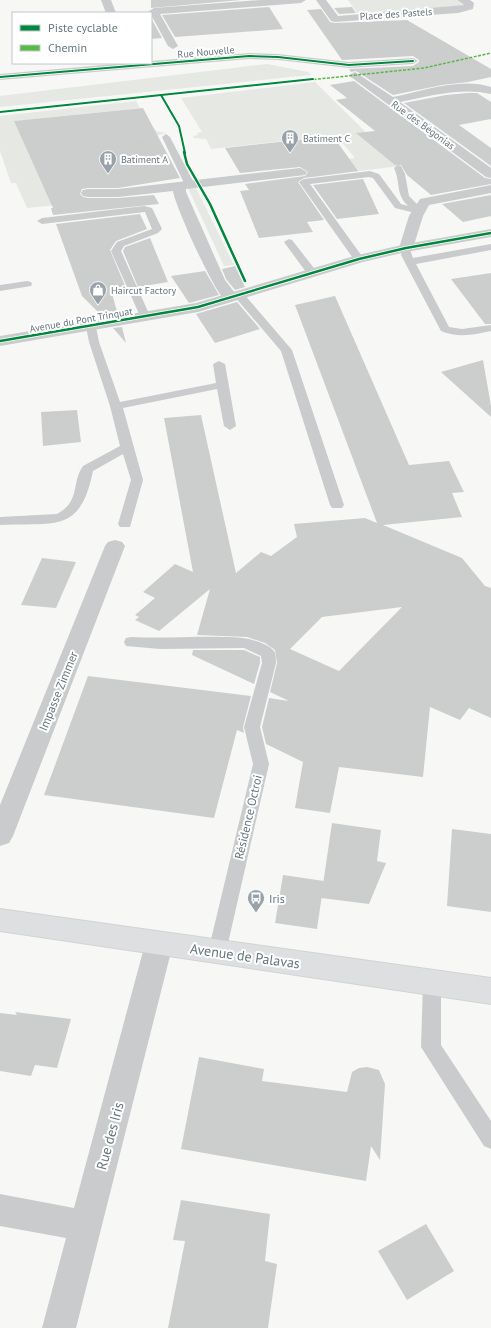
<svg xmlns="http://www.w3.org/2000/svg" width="491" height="1328" font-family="'PT Sans',sans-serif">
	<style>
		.green { fill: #e6e8e4 }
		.building { fill: #cccece; fill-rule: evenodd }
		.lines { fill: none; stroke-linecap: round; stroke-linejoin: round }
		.secondary-casing { stroke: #d2d3d4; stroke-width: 2 }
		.path { stroke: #c7c8c9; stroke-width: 1.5; stroke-dasharray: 1 1; stroke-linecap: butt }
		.service { fill: #c9cbcc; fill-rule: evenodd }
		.minor { fill: #c9cbcc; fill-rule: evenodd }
		.tertiary { fill: #c9cbcc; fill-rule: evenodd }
		.secondary { fill: #dedfe0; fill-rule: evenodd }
		.quiet { stroke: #58b947; stroke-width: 1.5; stroke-dasharray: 3 1.5; stroke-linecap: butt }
		.cycleway-far1-casing { stroke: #fff; stroke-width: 3.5 }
		.cycleway-casing { stroke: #fff; stroke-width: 4 }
		.cycleway-far1 { stroke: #00873e; stroke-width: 2 }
		.cycleway { stroke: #00873e; stroke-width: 2.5 }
		.labels { text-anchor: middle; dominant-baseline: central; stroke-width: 4; stroke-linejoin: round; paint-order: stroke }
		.far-street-label { font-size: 10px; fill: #65757e; stroke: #fff }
		.far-poi-label { font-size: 10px; fill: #65757e; stroke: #fff; text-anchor: start }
		.street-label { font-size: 12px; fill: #65757e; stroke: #fff }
		.poi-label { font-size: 12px; fill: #65757e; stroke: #fff; text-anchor: start }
		.near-street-label { font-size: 14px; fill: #65757e; stroke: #fff }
	</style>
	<rect width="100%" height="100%" fill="#f7f7f6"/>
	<!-- green -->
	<g class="green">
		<polygon points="348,0 456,0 463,5 359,15"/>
		<polygon points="267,64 308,72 311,75 0,107 0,96"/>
		<polygon points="315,82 400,166 311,177 303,165 355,158 336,135 211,149 206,139 194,138 193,136 198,135 197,133 202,132 181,98"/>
		<polygon points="136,101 140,108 15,121 25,144 155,129 156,131 166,133 37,169 79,191 85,202 27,208 16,183 11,183 0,151 0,116"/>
		<polygon points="195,186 234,265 224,266 188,188"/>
	</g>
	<!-- building -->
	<g class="building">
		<polygon points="151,0 241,0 151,8"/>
		<polygon points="269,7 283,29 175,37 162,15"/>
		<polygon points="352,7 356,13 339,14 334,8"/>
		<polygon points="321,9 330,22 335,23 407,20 491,69 491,77 468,82 442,85 393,95 356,71 351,72 349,69 413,66 419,62 419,60 413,56 342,60 307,10"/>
		<polygon points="151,18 162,38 151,39"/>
		<polygon points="354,81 485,178 491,179 491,184 431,195 407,175 401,165 395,165 356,133 375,131 336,100 347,98 330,85"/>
		<polygon points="468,93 477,93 491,102 491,119 459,125 491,148 491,166 404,103 446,95"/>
		<polygon points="143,108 180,178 118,188 88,188 82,189 80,194 83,197 88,198 118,198 154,195 159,204 53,215 51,208 53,208 14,121"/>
		<polygon points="333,136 358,171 304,178 298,182 324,220 307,222 313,232 259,238 240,191 249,190 245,184 305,176 308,172 300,167 240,173 225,148"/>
		<polygon points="363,179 379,214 337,219 313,185"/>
		<polygon points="491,195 491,216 463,222 442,204"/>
		<polygon points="140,214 147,229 116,241 110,250 126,288 111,290 118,315 103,317 82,296 56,224"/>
		<polygon points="150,238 168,282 138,287 123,251 125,247"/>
		<polygon points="235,266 245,287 235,290 226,279 222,269"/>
		<polygon points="205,271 219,295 189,303 171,276"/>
		<polygon points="491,273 491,324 485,324 451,279"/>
		<path d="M335 296 409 465 449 461 464 492 452 493 462 517 383 525 462 558 485 586 491 588V718L469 708 460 720 430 707 423 777 339 767 330 813 295 808 303 762 266 744 262 727 269 698 289 701 270 692 277 663 275 650 265 643 247 637 197 635 210 589 159 631 135 620 139 617 135 615 155 598 143 592 175 564 193 572 164 418 201 415 236 573 261 552 271 556 297 537 294 524 365 518 377 523 295 305ZM402 607 339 671 290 649 322 617Z"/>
		<polygon points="237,302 260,329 215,343 196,314"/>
		<polygon points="122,327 126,343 113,328"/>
		<polygon points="483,360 491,406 491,417 441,372"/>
		<polygon points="77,410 81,442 43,446 41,412"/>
		<polygon points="42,558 76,562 56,608 21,605"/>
		<polygon points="193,650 244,650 260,657 260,663 254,684 192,655"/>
		<polygon points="88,676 251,696 243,727 244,733 237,730 214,818 44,795"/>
		<polygon points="332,823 381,830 377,861 386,863 369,904 321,898"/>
		<polygon points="452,829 491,834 491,912 447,906"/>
		<polygon points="283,875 324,881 317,929 275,923"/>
		<polygon points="15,1012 71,1019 57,1068 35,1065 31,1076 0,1071 0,1013 17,1015"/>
		<polygon points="199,1057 264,1069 262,1081 347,1092 352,1072 359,1068 367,1067 379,1070 385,1084 380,1160 371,1146 366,1181 181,1149"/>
		<polygon points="181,1200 270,1214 265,1261 277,1264 268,1328 168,1328 185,1241 173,1240"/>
		<polygon points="426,1224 454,1271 407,1300 378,1251"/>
	</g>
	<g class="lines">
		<!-- secondary casing -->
		<g class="secondary-casing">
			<polygon id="secondary" points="0,909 491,978 491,1004 0,931"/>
		</g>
		<!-- path -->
		<polyline class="path" points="138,143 145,142"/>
		<!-- service -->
		<g class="service">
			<polygon points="166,134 170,137 195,185 193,187 187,187 185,185 162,137"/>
			<path d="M398 165 401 166 405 174 409 196 422 209V213L419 214 395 208 373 178 369 177 310 184 364 259 359 262 355 261 299 182 304 179 370 171 379 174 401 204 408 206C395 193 401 183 394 168Z"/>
			<polygon points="144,206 152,208 162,229 158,233 124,246 121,251 150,316 145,319 140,316 111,251 117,242 152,229 145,212 42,224 37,221 42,218"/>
			<polygon points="289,239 292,240 317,272 318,274 317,276 309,276 284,242"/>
			<path d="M491 244V250L416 264 449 327 462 329 491 325V331C473 335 458 338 441 331L401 255 403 246H409L413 258Z"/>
			<polygon points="27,281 31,282 32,284 31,286 0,291 0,285"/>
			<polygon points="239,292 243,293 292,350 344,505 342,508 332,508 330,505 281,351 235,297 234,295 235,293"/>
			<path d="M91 324 96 327 99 342 120 402 216 383 213 364 219 361 225 364 236 426 230 430 224 426 217 389 123 408 143 480 130 527H120L118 524 131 480 123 454 93 471C80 535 54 522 0 525V517L57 514C81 501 71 483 83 466L120 446 110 406 89 342 86 327Z"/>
			<path d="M131 637C168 639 206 635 243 638 252 639 268 644 274 651 276 654 276 659 276 663L260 727 269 764 226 952 224 958 217 960 210 958 208 952 253 764 244 727 262 663 261 656 244 648 160 649 126 646 124 642 126 638Z"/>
			<polygon points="432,976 439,978 441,984 441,1045 491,1121 491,1149 484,1146 421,1047 423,984 425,978"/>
		</g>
		<!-- minor -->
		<g class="minor">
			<polygon points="101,0 111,0 116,13 106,13"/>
			<polygon points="261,0 306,0 301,3 160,14 178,46 173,49 168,46 149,11 154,8"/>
			<polygon points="316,0 326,0 338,16 464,5 457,0 470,0 474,3 473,9 458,13 335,22 331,21"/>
			<polygon points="249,53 278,54 349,62 413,58 418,61 413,64 349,68 278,60 249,59 0,80 0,74 127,63 151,63 151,61"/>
			<path d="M355 72 393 97C423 91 461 77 491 87V94C461 87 430 96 400 102L491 168V178L486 177 351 77 349 75Z"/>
			<path d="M300 168 307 172 305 175 186 189V192L225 280 238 297 235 300C231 301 227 302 224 299 213 289 175 206 173 191L118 197H88L83 196 81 193 83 190 88 189H118Z"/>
			<polygon points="491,185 491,193 429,205 423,216 413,248 411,251 401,251 399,248 409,216 420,199"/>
			<polygon points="115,540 122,542 125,546 13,836 9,843 0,846 0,805 105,546 108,542"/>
			<polygon points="159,932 169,936 173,944 76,1328 42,1328 66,1238 0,1226 0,1194 74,1208 145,944 149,936"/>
		</g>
		<!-- tertiary -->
		<polygon class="tertiary" points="491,229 491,237 406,252 363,262 198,312 0,346 0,336 196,303 354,256 406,244"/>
		<!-- secondary -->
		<use href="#secondary" class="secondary"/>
		<!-- quiet -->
		<polyline class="quiet" points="309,80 424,68 491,53"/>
		<!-- cycleway-far1 casing -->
		<g class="cycleway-far1-casing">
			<g id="cycleway-far1">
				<polyline points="0,77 249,56 278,57 349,65 413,61"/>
				<polyline points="161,95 179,126 185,153"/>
				<polyline points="0,112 313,79"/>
			</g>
		</g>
		<!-- cycleway casing -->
		<g class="cycleway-casing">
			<g id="cycleway">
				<polyline points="184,152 187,164 210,204 245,281"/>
				<polyline points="0,341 198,307 359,259 406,248 491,233"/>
			</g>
		</g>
		<!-- cycleway-far1 -->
		<use href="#cycleway-far1" class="cycleway-far1"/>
		<!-- cycleway -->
		<use href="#cycleway" class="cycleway"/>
	</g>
	<!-- icons -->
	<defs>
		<g id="building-pin" transform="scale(0.9)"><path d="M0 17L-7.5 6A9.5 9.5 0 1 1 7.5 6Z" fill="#98a2a8" stroke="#fff"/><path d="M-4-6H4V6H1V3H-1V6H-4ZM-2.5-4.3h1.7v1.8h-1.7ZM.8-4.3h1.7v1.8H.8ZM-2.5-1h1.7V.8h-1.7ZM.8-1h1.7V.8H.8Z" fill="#fff"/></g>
		<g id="shop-pin" transform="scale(0.9)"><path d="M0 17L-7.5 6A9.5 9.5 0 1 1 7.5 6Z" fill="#98a2a8" stroke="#fff"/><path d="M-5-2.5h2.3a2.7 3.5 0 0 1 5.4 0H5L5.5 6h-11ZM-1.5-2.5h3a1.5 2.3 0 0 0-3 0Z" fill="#fff"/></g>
		<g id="bus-pin" transform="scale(0.9)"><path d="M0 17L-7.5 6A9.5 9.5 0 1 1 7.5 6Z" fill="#98a2a8" stroke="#fff"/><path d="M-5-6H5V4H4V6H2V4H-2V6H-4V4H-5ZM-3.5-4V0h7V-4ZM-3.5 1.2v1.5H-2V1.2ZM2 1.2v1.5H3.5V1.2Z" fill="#fff"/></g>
	</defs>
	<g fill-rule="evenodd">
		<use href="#building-pin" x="290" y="138"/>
		<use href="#building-pin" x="108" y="159"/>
		<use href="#shop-pin" x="98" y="290"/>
		<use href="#bus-pin" x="256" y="898"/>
	</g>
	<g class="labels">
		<!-- far-street labels -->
		<g class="far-street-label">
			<text transform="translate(396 14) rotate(-4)">Place des Pastels</text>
			<text transform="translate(206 52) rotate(-5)">Rue Nouvelle</text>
			<text transform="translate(423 125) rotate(36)">Rue des Bégonias</text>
			<text transform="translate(81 320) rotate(-10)">Avenue du Pont Trinquat</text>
		</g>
		<!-- far-poi labels -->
		<g class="far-poi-label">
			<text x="303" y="138">Batiment C</text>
			<text x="121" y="159">Batiment A</text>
			<text x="111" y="290">Haircut Factory</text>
		</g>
		<!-- street labels -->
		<g class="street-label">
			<text transform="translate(58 691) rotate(-68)">Impasse Zimmer</text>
			<text transform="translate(248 817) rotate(-77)">Résidence Octroi</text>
		</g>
		<!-- poi labels -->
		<g class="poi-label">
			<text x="269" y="898">Iris</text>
		</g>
		<!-- near-street labels -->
		<g class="near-street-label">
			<text transform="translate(245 956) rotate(8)">Avenue de Palavas</text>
			<text transform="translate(110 1136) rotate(-75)">Rue des Iris</text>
		</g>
	</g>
	<!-- legend -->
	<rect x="12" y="12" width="140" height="52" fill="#ffffff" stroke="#c1c8cb"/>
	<rect x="20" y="25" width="20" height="6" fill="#00873e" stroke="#c1c8cb"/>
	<text x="48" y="32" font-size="12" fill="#65757e">Piste cyclable</text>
	<rect x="20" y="45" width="20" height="6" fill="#58b947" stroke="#c1c8cb"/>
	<text x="48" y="52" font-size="12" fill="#65757e">Chemin</text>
</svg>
